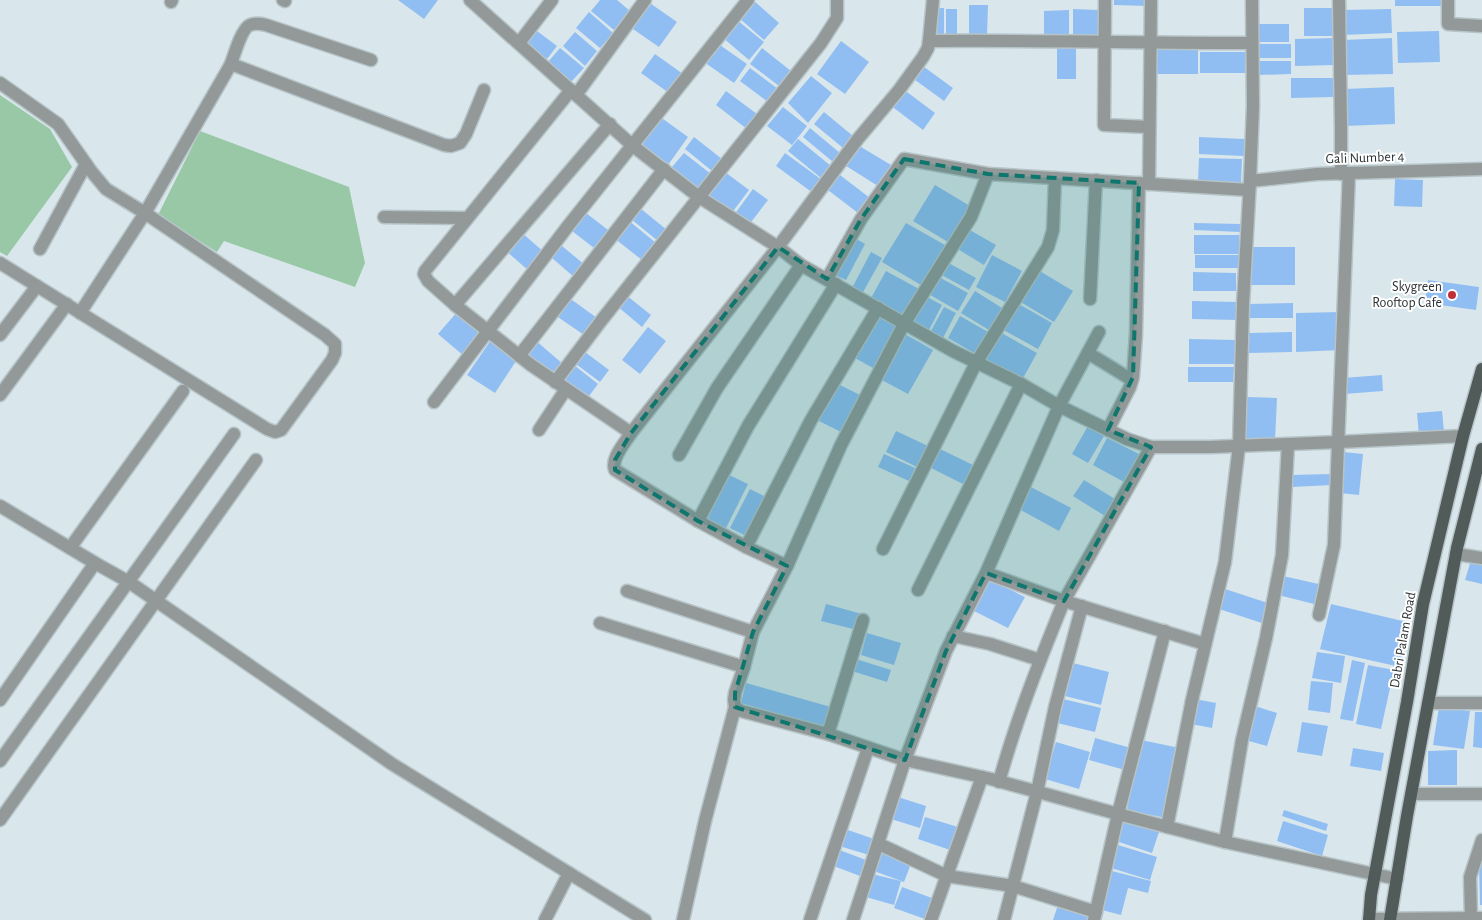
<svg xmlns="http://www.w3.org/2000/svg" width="1482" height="920" font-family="'Alegreya Sans',sans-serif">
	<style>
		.park { fill: #98c8a6 }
		.building { fill: #91bef2 }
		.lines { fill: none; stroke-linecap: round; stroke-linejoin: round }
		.street-casing { stroke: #b6c3c7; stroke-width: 15 }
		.primary-casing { stroke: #b6c3c7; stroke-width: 15 }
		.street { stroke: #929998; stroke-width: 12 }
		.primary { stroke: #505b5a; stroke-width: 12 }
		.marked { fill: #0f766e; fill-opacity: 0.2; stroke: #0f766e; stroke-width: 4; stroke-dasharray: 10 6; stroke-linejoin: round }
		.poi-dot { fill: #bf2f38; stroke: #fff; stroke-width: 2 }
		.labels { text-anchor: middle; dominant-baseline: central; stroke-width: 4; stroke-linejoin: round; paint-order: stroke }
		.street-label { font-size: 14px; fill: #2c3234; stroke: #fff }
		.poi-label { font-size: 14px; fill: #2c3234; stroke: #fff; text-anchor: end }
	</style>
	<rect width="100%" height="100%" fill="#d9e7ec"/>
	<!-- park -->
	<g class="park">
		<polygon points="0,95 50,129 72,167 7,256 0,252"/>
		<polygon points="200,131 349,187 365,263 355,287 224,241 217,252 158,215"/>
	</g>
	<!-- building -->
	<g class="building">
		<polygon points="398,0 438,0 424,19"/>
		<polygon points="600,0 617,0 630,11 614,30 591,11"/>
		<polygon points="753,0 779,23 764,40 738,17"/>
		<polygon points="1114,0 1148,0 1148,6 1114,5"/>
		<rect x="1395" y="0" width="46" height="6"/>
		<polygon points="647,1 677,22 659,47 630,27"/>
		<polygon points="969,5 988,5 987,35 969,34"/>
		<rect x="934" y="8" width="10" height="29"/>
		<rect x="1304" y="8" width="30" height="28"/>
		<rect x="946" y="9" width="11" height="27"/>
		<polygon points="1073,9 1099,10 1098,37 1073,36"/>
		<polygon points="1391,9 1392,33 1342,35 1342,10"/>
		<polygon points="1069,10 1069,40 1044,40 1044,11"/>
		<polygon points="589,12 613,33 600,48 576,28"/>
		<polygon points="737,20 764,42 749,60 722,37"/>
		<rect x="1259" y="24" width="30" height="18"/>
		<polygon points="537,31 557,46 547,59 527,44"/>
		<polygon points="1439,31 1440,62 1398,63 1397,32"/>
		<polygon points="575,32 597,51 585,66 563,46"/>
		<polygon points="1335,38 1335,65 1295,66 1295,39"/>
		<polygon points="1392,38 1393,74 1344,75 1342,40"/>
		<polygon points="841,41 869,62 845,94 817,74"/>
		<polygon points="717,43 747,64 734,83 704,62"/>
		<rect x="1258" y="44" width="33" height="14"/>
		<rect x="1057" y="45" width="19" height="34"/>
		<polygon points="560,48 584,68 571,82 548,62"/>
		<polygon points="762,48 791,71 779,86 750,64"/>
		<polygon points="1152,48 1198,49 1198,74 1151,74"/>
		<rect x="1200" y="52" width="45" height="21"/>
		<polygon points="655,54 683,74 669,93 641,73"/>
		<polygon points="1258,61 1291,61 1291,74 1258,75"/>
		<polygon points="920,64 953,88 944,101 911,77"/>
		<polygon points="750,68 778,89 768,102 740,81"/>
		<polygon points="811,76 832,93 808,123 788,103"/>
		<polygon points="1291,78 1334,78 1334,97 1291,98"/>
		<polygon points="1394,87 1395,124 1345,126 1344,89"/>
		<polygon points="903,89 935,113 923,130 890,105"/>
		<polygon points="726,91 757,114 747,129 716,105"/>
		<polygon points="783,107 807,126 792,145 767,126"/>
		<polygon points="824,112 853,136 843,148 814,124"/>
		<polygon points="659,116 688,137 668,165 639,143"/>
		<polygon points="810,128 840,153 833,162 803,137"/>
		<polygon points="694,137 722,159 712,171 685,149"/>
		<polygon points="1199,137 1245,139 1244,156 1199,154"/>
		<polygon points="798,139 831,166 821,178 788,151"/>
		<polygon points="856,144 891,165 878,186 843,164"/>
		<polygon points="684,153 711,174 699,189 672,167"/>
		<polygon points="785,153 822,180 813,193 776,166"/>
		<polygon points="1199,158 1242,159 1241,183 1198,181"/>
		<polygon points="725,172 749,190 731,214 706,196"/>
		<polygon points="836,172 870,198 858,213 824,187"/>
		<polygon points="1395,179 1423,180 1422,207 1394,206"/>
		<polygon points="935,185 970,206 948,242 913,221"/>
		<polygon points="753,189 768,200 748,226 734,215"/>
		<polygon points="640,208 667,230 658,241 631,219"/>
		<polygon points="586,213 612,233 598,251 572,231"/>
		<polygon points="628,220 656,243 642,260 614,238"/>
		<polygon points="906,223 945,245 921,285 882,262"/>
		<polygon points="1194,223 1241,224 1240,232 1194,230"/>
		<polygon points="968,229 996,245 984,265 956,248"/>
		<polygon points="521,232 545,253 529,271 505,250"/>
		<rect x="1194" y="235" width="45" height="19"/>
		<polygon points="855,238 865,244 846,280 835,275"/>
		<polygon points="562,246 585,265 574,277 552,258"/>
		<rect x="1250" y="247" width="45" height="38"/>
		<polygon points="871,252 882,258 862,294 852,288"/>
		<polygon points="992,255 1022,271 1005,302 976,287"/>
		<rect x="1195" y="255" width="44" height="13"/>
		<polygon points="945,261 976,278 969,290 938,273"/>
		<polygon points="1038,270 1073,291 1054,322 1019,301"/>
		<polygon points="886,271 919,289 904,316 871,298"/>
		<polygon points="1193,272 1236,273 1236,291 1193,291"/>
		<polygon points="937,276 968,293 958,311 927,293"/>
		<polygon points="1428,280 1479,287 1476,310 1425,303"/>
		<polygon points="975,291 1002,308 989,330 961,313"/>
		<polygon points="626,295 651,315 642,327 617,306"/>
		<polygon points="568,297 597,318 584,335 555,315"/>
		<polygon points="927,297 942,305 929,330 914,322"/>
		<polygon points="1192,301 1238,302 1238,320 1192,319"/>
		<polygon points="1015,302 1052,323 1038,349 1000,328"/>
		<polygon points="1293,303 1293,318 1247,318 1247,304"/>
		<polygon points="944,307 956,313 943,338 931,331"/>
		<polygon points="458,311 484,334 464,356 438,334"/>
		<polygon points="1340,312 1341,350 1296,352 1296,313"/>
		<polygon points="877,314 899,326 875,369 853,357"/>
		<polygon points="960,316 988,332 976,354 948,338"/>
		<polygon points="648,327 666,341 640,374 622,360"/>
		<polygon points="998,331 1037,353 1022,380 983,358"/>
		<polygon points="1292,332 1292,352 1248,353 1248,333"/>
		<polygon points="905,334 933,350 908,394 880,379"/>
		<polygon points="1189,339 1236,340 1235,364 1189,364"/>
		<polygon points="491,340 518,358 495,393 467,375"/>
		<polygon points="535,340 563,364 553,376 525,352"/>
		<polygon points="585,352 609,370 600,382 576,364"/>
		<polygon points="574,365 598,384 586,400 561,380"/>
		<polygon points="1188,367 1234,367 1233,382 1188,382"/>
		<polygon points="1382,375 1383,391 1344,394 1343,378"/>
		<polygon points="838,384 860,395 841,432 819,421"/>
		<polygon points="1247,397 1277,398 1275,441 1245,440"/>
		<polygon points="1442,411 1444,432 1419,435 1417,413"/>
		<polygon points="1088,426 1104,436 1088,463 1072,454"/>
		<polygon points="896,431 928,446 917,467 886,452"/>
		<polygon points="1107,438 1139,454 1124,482 1093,465"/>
		<polygon points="936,447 973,465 963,484 927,466"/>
		<polygon points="1343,452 1363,454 1359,495 1339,493"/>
		<polygon points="884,454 915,468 909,481 878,467"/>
		<polygon points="727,474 748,484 726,528 705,518"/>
		<polygon points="1332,474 1332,485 1292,487 1291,475"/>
		<polygon points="1084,480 1115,499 1105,516 1073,496"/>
		<polygon points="1031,487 1071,508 1059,531 1019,509"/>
		<polygon points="750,489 766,497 746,536 730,528"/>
		<polygon points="1472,557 1482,560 1482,584 1465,580"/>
		<polygon points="1283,576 1323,585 1318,605 1278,595"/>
		<polygon points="990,580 1025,597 1008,628 974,611"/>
		<polygon points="1222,588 1271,604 1265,624 1216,608"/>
		<polygon points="826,604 862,614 857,630 821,621"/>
		<polygon points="1331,604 1411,623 1400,667 1320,649"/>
		<polygon points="867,633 901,643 894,665 861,655"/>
		<polygon points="1317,652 1345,656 1341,683 1312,678"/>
		<polygon points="856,659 891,670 887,682 852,671"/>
		<polygon points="1352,660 1365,663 1353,721 1340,719"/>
		<polygon points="1069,662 1109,672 1101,705 1061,695"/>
		<polygon points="1368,665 1394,670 1381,729 1356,724"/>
		<polygon points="1311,681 1333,683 1330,713 1308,710"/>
		<polygon points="746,683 831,707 825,727 741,703"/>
		<polygon points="1063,699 1101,708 1095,732 1057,723"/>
		<polygon points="1195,699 1216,703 1212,728 1191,724"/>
		<polygon points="1255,706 1277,713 1267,746 1245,740"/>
		<polygon points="1439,707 1470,711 1464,749 1433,745"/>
		<polygon points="1475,712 1482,712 1482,748 1473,747"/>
		<polygon points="1302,722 1328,726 1322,756 1297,752"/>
		<polygon points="1095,738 1131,748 1125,770 1089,760"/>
		<polygon points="1141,740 1180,748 1166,818 1127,810"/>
		<polygon points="1056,742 1090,752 1079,789 1045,779"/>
		<polygon points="1353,748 1384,753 1381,771 1350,766"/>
		<polygon points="1457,750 1457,785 1428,785 1428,751"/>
		<polygon points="898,797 926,806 920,828 891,819"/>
		<polygon points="1284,810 1328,824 1326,831 1282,816"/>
		<polygon points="925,817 958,827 950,850 918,839"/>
		<polygon points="1123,818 1160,829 1152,853 1116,841"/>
		<polygon points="1283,821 1328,835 1322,856 1277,841"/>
		<polygon points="842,828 874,839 869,855 836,845"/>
		<polygon points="1118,845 1157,857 1150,880 1111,868"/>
		<polygon points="837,849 866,860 860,876 831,865"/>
		<polygon points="882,850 912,861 904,882 874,871"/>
		<polygon points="1479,861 1482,861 1482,905 1480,905"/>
		<polygon points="1112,871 1151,881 1148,893 1128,888 1121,915 1102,910"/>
		<polygon points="872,874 901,881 894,905 866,897"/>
		<polygon points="902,887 932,898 925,919 894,908"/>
		<polygon points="1058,905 1089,915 1087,920 1053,920"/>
	</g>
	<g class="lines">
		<!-- street casing -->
		<g class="street-casing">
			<g id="street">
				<polyline points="283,0 285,1"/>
				<polyline points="470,0 633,146 699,197 778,247 801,265 953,351 1021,384 1059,406 1127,439 1151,447 1211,447 1339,442 1463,436"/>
				<polyline points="1105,0 1104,125 1149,127"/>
				<polyline points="1339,0 1341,127 1341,174"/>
				<polyline points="1448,0 1448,24 1482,26"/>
				<polyline points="171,2 172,0"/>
				<path d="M929 41C1037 40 1144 43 1252 43"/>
				<polyline points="519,43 552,0"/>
				<path d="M231 64C234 55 242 28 250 25 255 23 262 24 266 25L371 60"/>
				<polyline points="0,83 58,124 91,171 106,189 145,213 325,335 335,344 335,353 332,360 281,430 275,432 267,429 0,263"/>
				<polyline points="571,90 425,271 424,274 428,281 455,305 531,365 631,433 778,247 857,140 899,90 923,57 928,48 929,41 933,0"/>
				<polyline points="576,95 645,0"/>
				<polyline points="1250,181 1317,174 1482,169"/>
				<polyline points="1149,184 1151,0"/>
				<polyline points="384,217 467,218"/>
				<polyline points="40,249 86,164"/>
				<polyline points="827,279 861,219 904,159 988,174 1249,190"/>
				<polyline points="1090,299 1096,180"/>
				<polyline points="455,305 610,124"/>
				<polyline points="80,313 145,213 231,64 444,145 451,146 460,143 466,134 484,90"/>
				<polyline points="0,335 37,286"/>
				<polyline points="1088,353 1132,380"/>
				<polyline points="519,356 664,169"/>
				<polyline points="555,382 601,321 821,43 837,18 837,0"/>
				<polyline points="0,395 67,304"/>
				<polyline points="434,402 568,226 748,0"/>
				<polyline points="539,430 566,389"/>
				<polyline points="1108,430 1130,387 1133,377 1136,334 1139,183"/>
				<path d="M631 433C625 443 610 459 615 470L698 521 746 547 787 566 841 445 904 324 971 217 988 174"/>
				<polyline points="1151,447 1064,601 1205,644"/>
				<polyline points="679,455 717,388 801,265"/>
				<polyline points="0,506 95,563 129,582 392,764 645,920"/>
				<polyline points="698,521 748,426 836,284"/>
				<polyline points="746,547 811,420 878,308"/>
				<polyline points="70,548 183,391"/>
				<polyline points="883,549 976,363 1048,247 1053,230 1055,178"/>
				<polyline points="1456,554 1482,558"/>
				<polyline points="787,566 753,632 744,667 735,693 734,700 735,707 741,711 828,734 905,760 991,779 1118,814 1165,631"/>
				<path d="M986 573 1064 601C1040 660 1016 720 999 782"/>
				<polyline points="918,590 1021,384"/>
				<polyline points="627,591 753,632"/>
				<polyline points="1319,615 1334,545 1349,173"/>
				<polyline points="600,623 744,667"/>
				<polyline points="953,636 990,644 1040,660"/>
				<polyline points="0,700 95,563"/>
				<polyline points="1428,703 1482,703"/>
				<polyline points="828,734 863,620"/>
				<polyline points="0,761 234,434"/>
				<polyline points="1411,794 1482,794"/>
				<polyline points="0,820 256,460"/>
				<polyline points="1167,827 1192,700 1225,562 1239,446 1243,304 1250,181 1253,106 1252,0"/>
				<polyline points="1225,842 1242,740 1266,638 1282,555 1288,444"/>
				<polyline points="879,844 947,876 1013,886 1096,912"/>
				<polyline points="1471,918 1470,877 1482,840"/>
				<polyline points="1369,919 1482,918"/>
				<polyline points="545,920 569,873"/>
				<polyline points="683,920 705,821 735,707"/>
				<polyline points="810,920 868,748"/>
				<polyline points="853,920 905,760 946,651 986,573 1059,406 1099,332"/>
				<polyline points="931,920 982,777"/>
				<polyline points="1004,920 1037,792 1055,707 1082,606"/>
				<polyline points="1094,920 1118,814 1225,842 1397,879"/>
			</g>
		</g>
		<!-- primary casing -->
		<g class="primary-casing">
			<g id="primary">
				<polyline points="1369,920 1371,895 1407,702 1423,604 1463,436 1482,369"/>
				<polyline points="1390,920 1407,816 1457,548 1482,449"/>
			</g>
		</g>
		<!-- street -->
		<use href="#street" class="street"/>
		<!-- primary -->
		<use href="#primary" class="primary"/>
	</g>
	<!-- marked area -->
	<path class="marked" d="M904 159 988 174 1139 183 1133 377 1108 430 1151 447 1064 601 986 573 946 651 905 760 735 707V693L753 632 787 566 698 521 615 470V460L631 433 778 247 827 279 861 219Z"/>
	<!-- markers -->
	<circle class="poi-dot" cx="1452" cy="295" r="5"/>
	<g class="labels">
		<!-- street labels -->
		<g class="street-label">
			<text transform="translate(1365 158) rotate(-2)">Gali Number 4</text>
			<text transform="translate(1403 640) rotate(-80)">Dabri Palam Road</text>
		</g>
		<!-- poi labels -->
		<g class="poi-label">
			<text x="1442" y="287">Skygreen<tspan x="1442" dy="16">Rooftop Cafe</tspan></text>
		</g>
	</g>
</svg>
